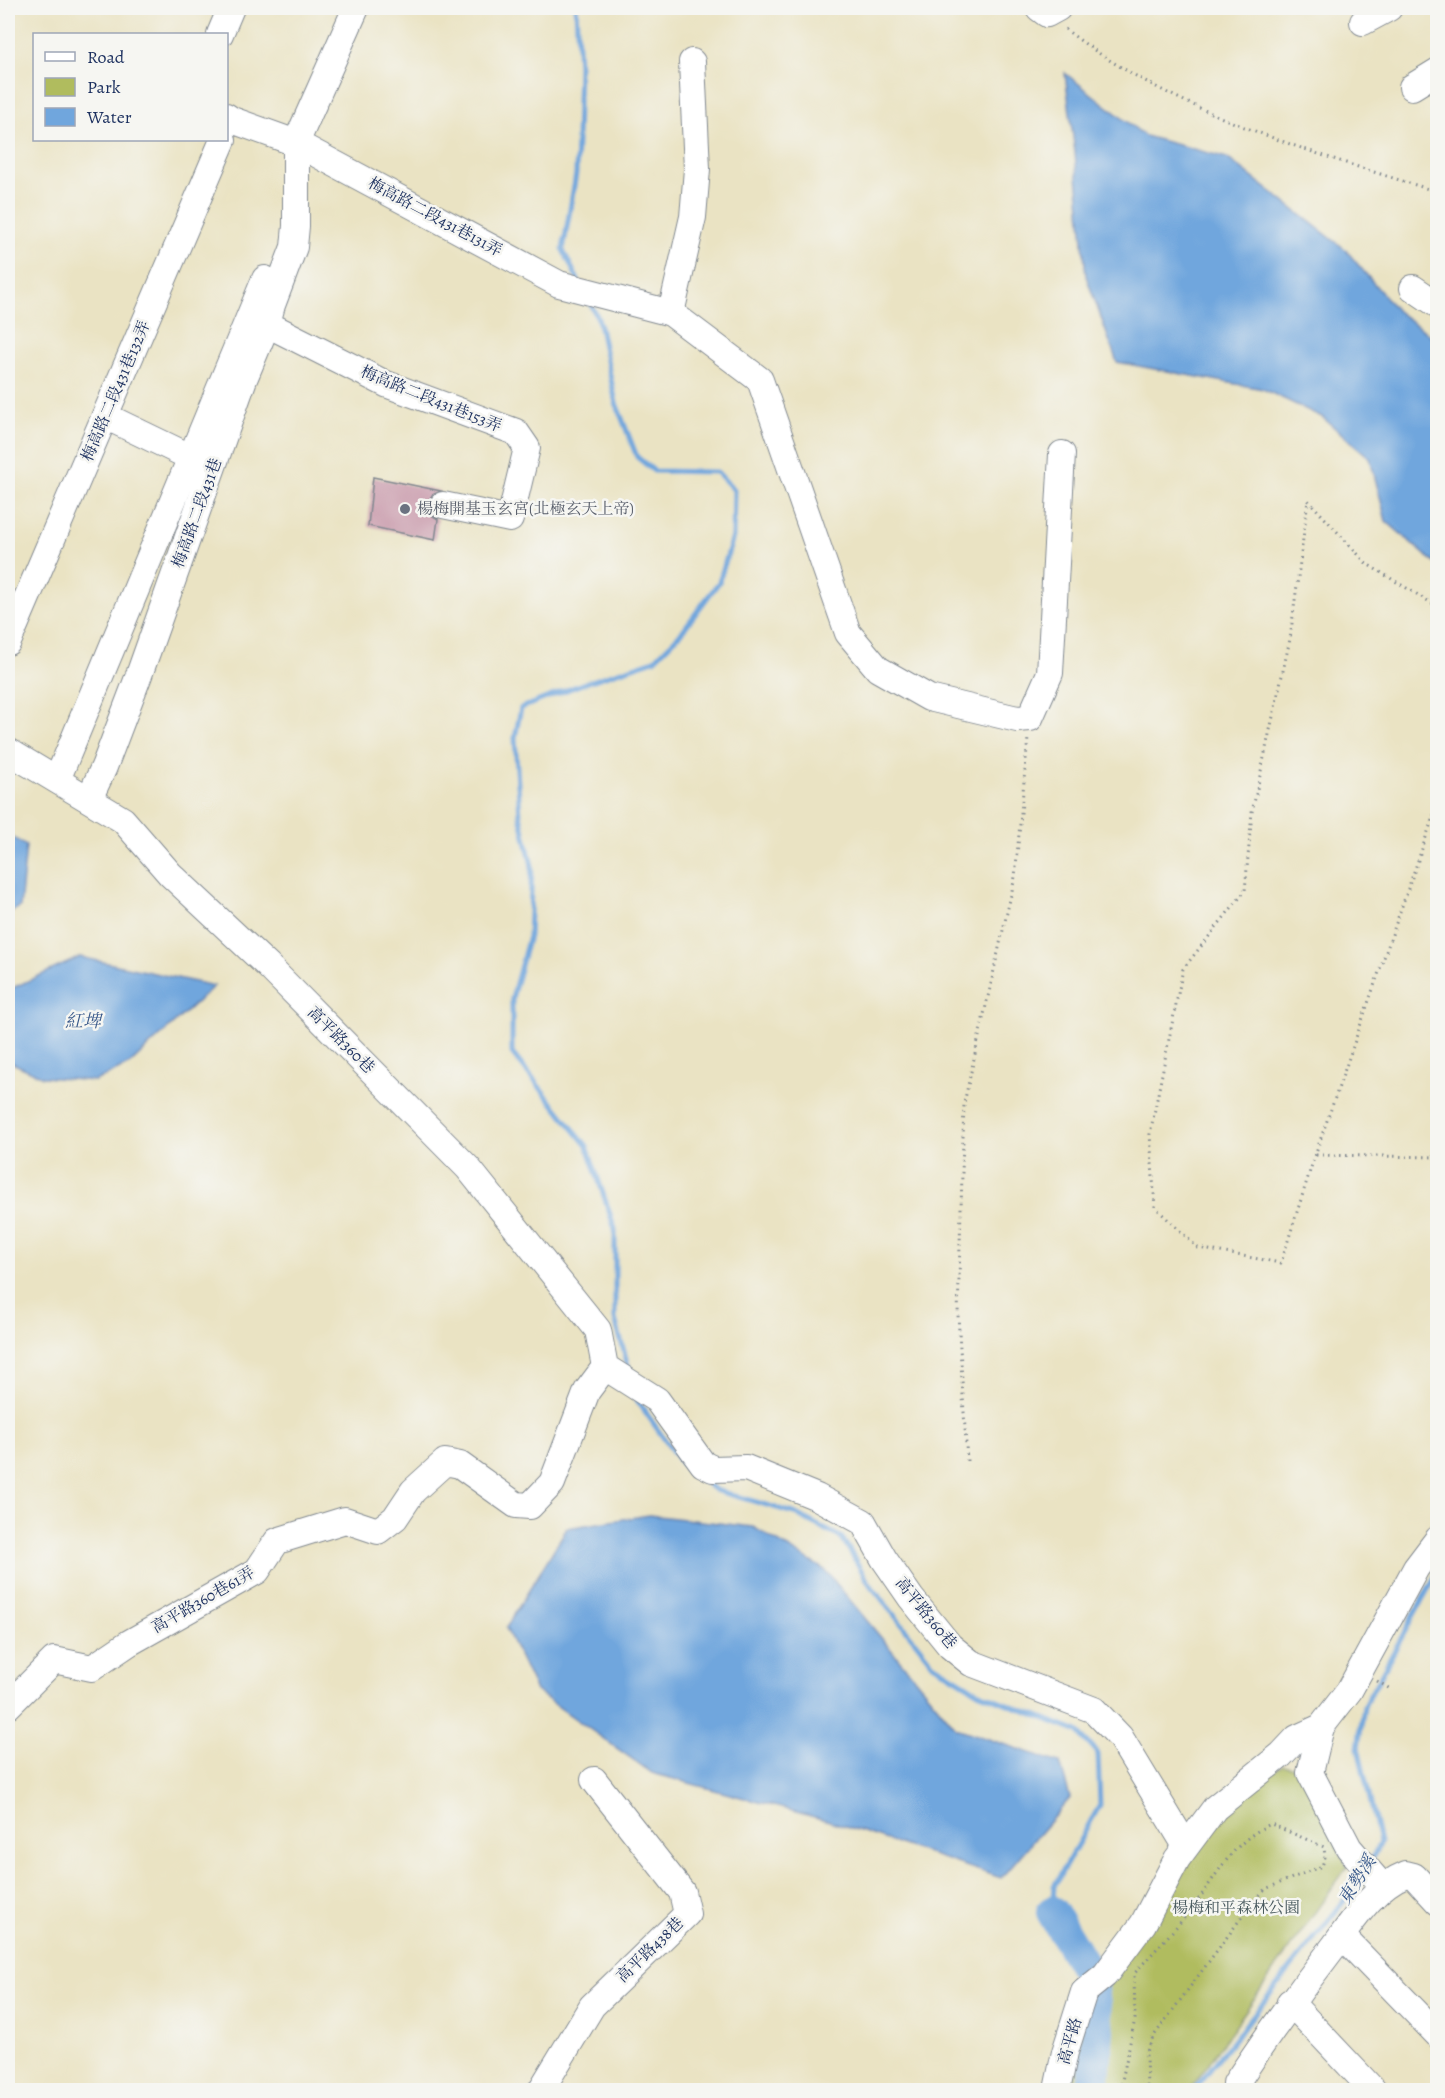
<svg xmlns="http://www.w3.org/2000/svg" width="1445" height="2098" font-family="Alegreya,'Noto Serif TC',serif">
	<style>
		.green { fill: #b0bc5e; stroke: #66765e; stroke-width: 1.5 }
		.water { fill: #70a6dd; stroke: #466a9e; stroke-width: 1.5 }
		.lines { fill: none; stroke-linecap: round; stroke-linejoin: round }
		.stream { stroke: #70a6dd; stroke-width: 5 }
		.river { stroke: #70a6dd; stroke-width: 32 }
		.building { fill: #c899aa }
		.minor-casing { stroke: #828990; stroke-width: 28 }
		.path { stroke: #828990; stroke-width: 3; stroke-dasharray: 1.5 4.5; stroke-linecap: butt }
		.minor { stroke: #fff; stroke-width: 26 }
		.worship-dot { fill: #6b7280; stroke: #f6f6f2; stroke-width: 2 }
		.labels { text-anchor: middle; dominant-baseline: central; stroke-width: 5; stroke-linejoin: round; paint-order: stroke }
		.street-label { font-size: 16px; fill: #1b2f5e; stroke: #f6f6f2 }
		.worship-label { font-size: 16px; fill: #5b616d; stroke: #f6f6f2; text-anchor: start }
		.park-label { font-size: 16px; fill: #48595e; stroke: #f6f6f2 }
		.water-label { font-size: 18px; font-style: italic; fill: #39598a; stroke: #f6f6f2 }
	</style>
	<rect width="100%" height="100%" fill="#f6f6f2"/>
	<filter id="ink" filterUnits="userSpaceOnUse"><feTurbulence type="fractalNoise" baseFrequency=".0167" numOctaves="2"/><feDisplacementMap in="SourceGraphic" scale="12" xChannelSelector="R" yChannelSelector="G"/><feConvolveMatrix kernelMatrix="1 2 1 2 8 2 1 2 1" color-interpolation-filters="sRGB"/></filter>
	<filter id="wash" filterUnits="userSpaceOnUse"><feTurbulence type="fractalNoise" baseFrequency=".008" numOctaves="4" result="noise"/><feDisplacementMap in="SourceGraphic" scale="24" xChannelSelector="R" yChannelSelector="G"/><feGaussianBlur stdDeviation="1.35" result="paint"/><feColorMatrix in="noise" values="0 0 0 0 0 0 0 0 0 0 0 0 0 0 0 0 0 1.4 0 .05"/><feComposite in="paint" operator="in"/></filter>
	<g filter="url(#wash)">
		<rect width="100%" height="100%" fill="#eae3c3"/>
		<!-- green -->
		<polygon class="green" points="1283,1765 1306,1771 1347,1867 1190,2090 1066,2090 1087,2002 1181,1868 1243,1792"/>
		<!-- water -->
		<g class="water">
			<polygon points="1065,73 1145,136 1227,158 1345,249 1397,311 1437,340 1437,565 1386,521 1370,458 1322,417 1263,389 1117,362 1086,276 1075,153"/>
			<polygon points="8,834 26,846 20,907 8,913"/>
			<polygon points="80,957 214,986 130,1064 95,1081 43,1077 8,1061 8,990"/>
			<polygon points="649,1515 753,1527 825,1570 956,1728 1060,1763 1070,1798 1001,1878 833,1822 652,1773 536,1691 506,1628 567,1528"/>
		</g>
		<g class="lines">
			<!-- stream -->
			<g class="stream">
				<polyline points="576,8 579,67 576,174 563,250 578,280"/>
				<polyline points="589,302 598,318 616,403 637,457 654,471 717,472 734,490 733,537 719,582 681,633 654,660 582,684 521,708 515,738 520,815 532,866 529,936 512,998 512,1053 587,1146 615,1229 615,1319 630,1373"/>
				<polyline points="637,1400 681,1463 715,1490 794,1513 842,1538 869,1583 933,1664 980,1693 1078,1732 1098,1754 1100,1805 1054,1886 1052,1912"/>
				<polyline points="1371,1861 1380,1842 1358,1748 1364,1706 1438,1571"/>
				<polyline points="1197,2090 1197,2086 1363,1877"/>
			</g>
			<!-- river -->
			<polyline class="river" points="1052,1912 1092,1979 1098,2031 1093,2090"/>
		</g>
		<g id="blocks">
			<!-- building -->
			<polygon class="building" points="373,477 441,491 432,495 428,503 429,510 433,516 438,519 435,540 368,526"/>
		</g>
	</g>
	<g filter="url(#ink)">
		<use href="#blocks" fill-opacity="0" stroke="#828990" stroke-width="1.5"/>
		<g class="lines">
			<!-- minor casing -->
			<g class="minor-casing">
				<g id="minor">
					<polyline points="1039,8 1047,14 1058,8"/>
					<polyline points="1363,22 1389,8"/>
					<polyline points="220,34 231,8"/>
					<polyline points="1412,87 1438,71"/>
					<polyline points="226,116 232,120 296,143 559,284 671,313 760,380 848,633 878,669 929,698 1017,719 1030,718 1050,673 1062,454"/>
					<polyline points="1413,288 1438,305"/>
					<polyline points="671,313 693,217 697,169 692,62"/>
					<polyline points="267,324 386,384 516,432 527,448 510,519 443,505"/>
					<polyline points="105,416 190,457"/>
					<polyline points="8,642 223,140"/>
					<polyline points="8,751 123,820 170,874 268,966 468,1168 598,1330 605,1367 657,1400 703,1464 713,1469 746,1468 817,1497 863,1522 884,1559 911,1598 950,1646 971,1663 1094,1710 1120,1737 1186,1846"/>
					<polyline points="57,780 265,279"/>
					<polyline points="89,799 104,767 139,675 244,379 267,324 272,305 294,247 296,226 296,143 356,8"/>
					<polyline points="8,1706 54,1660 92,1668 129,1643 257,1571 277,1541 345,1520 378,1531 395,1518 413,1491 445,1462 460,1465 516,1505 530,1506 552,1483 587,1391 605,1367"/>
					<polyline points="1321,1727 1310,1773 1349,1848 1383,1887"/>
					<polyline points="1342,1936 1438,2035"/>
					<polyline points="1290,2002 1373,2090"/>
					<polyline points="541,2090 592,2006 687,1914 682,1892 594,1780"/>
					<polyline points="1057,2090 1065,2052 1084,1992 1105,1975 1143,1924 1177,1859 1215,1808 1281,1755 1297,1738 1321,1727 1349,1691 1416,1568 1438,1539"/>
					<path d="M1242 2090 1236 2083C1267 2036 1300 1990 1335 1945 1354 1919 1375 1886 1406 1874L1414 1876 1438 1902"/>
				</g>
			</g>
			<!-- path -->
			<g class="path">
				<path d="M1065 29C1172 112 1310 152 1438 192"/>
				<polyline points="1438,607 1367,564 1308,500 1290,639 1252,812 1245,891 1183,969 1150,1134 1155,1207 1198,1248 1281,1263 1315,1155 1438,803"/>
				<polyline points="1316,1155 1438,1157"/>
				<polyline points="967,1461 958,1315 964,1103 1015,877 1028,738"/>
				<polyline points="1377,1681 1392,1690"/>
				<path d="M1120 2090 1135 2019 1134 1974C1153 1952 1174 1931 1192 1908 1217 1876 1232 1841 1271 1824L1324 1847 1325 1857 1322 1866 1265 1889 1247 1910 1153 2037 1146 2054 1147 2090"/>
			</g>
			<!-- minor -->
			<use href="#minor" class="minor"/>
		</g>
	</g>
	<!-- markers -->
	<circle class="worship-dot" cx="405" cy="509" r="6"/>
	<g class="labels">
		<!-- street labels -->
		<g class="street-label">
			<text transform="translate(435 217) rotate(28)">梅高路二段431巷131弄</text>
			<text transform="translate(116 391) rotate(-67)">梅高路二段431巷132弄</text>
			<text transform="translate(431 399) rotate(22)">梅高路二段431巷153弄</text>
			<text transform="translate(197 513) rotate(-70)">梅高路二段431巷</text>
			<text transform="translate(341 1040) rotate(45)">高平路360巷</text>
			<text transform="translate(203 1600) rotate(-30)">高平路360巷61弄</text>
			<text transform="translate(926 1613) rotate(51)">高平路360巷</text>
			<text transform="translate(650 1950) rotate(-44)">高平路438巷</text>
			<text transform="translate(1070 2041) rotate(-74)">高平路</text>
		</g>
		<!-- worship labels -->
		<g class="worship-label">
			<text x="417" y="509">楊梅開基玉玄宮(北極玄天上帝)</text>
		</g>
		<!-- park labels -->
		<g class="park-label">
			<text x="1236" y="1908">楊梅和平森林公園</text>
		</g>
		<!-- water labels -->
		<g class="water-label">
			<text x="83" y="1021">紅埤</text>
			<text transform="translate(1357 1880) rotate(-58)">東勢溪</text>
		</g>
	</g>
	<!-- margin -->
	<rect width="1445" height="2098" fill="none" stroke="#f6f6f2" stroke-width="30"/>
	<!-- legend -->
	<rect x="33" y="33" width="195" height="108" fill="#f6f6f2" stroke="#9ea6b7" stroke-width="1.5"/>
	<rect x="45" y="52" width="30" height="9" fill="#ffffff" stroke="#9ea6b7" stroke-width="1.5"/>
	<text x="87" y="63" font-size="18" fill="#1b2f5e">Road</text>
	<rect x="45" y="78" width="30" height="18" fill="#b0bc5e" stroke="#9ea6b7" stroke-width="1.5"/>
	<text x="87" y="93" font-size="18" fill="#1b2f5e">Park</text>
	<rect x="45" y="108" width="30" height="18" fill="#70a6dd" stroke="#9ea6b7" stroke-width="1.5"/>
	<text x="87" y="123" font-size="18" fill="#1b2f5e">Water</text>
</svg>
